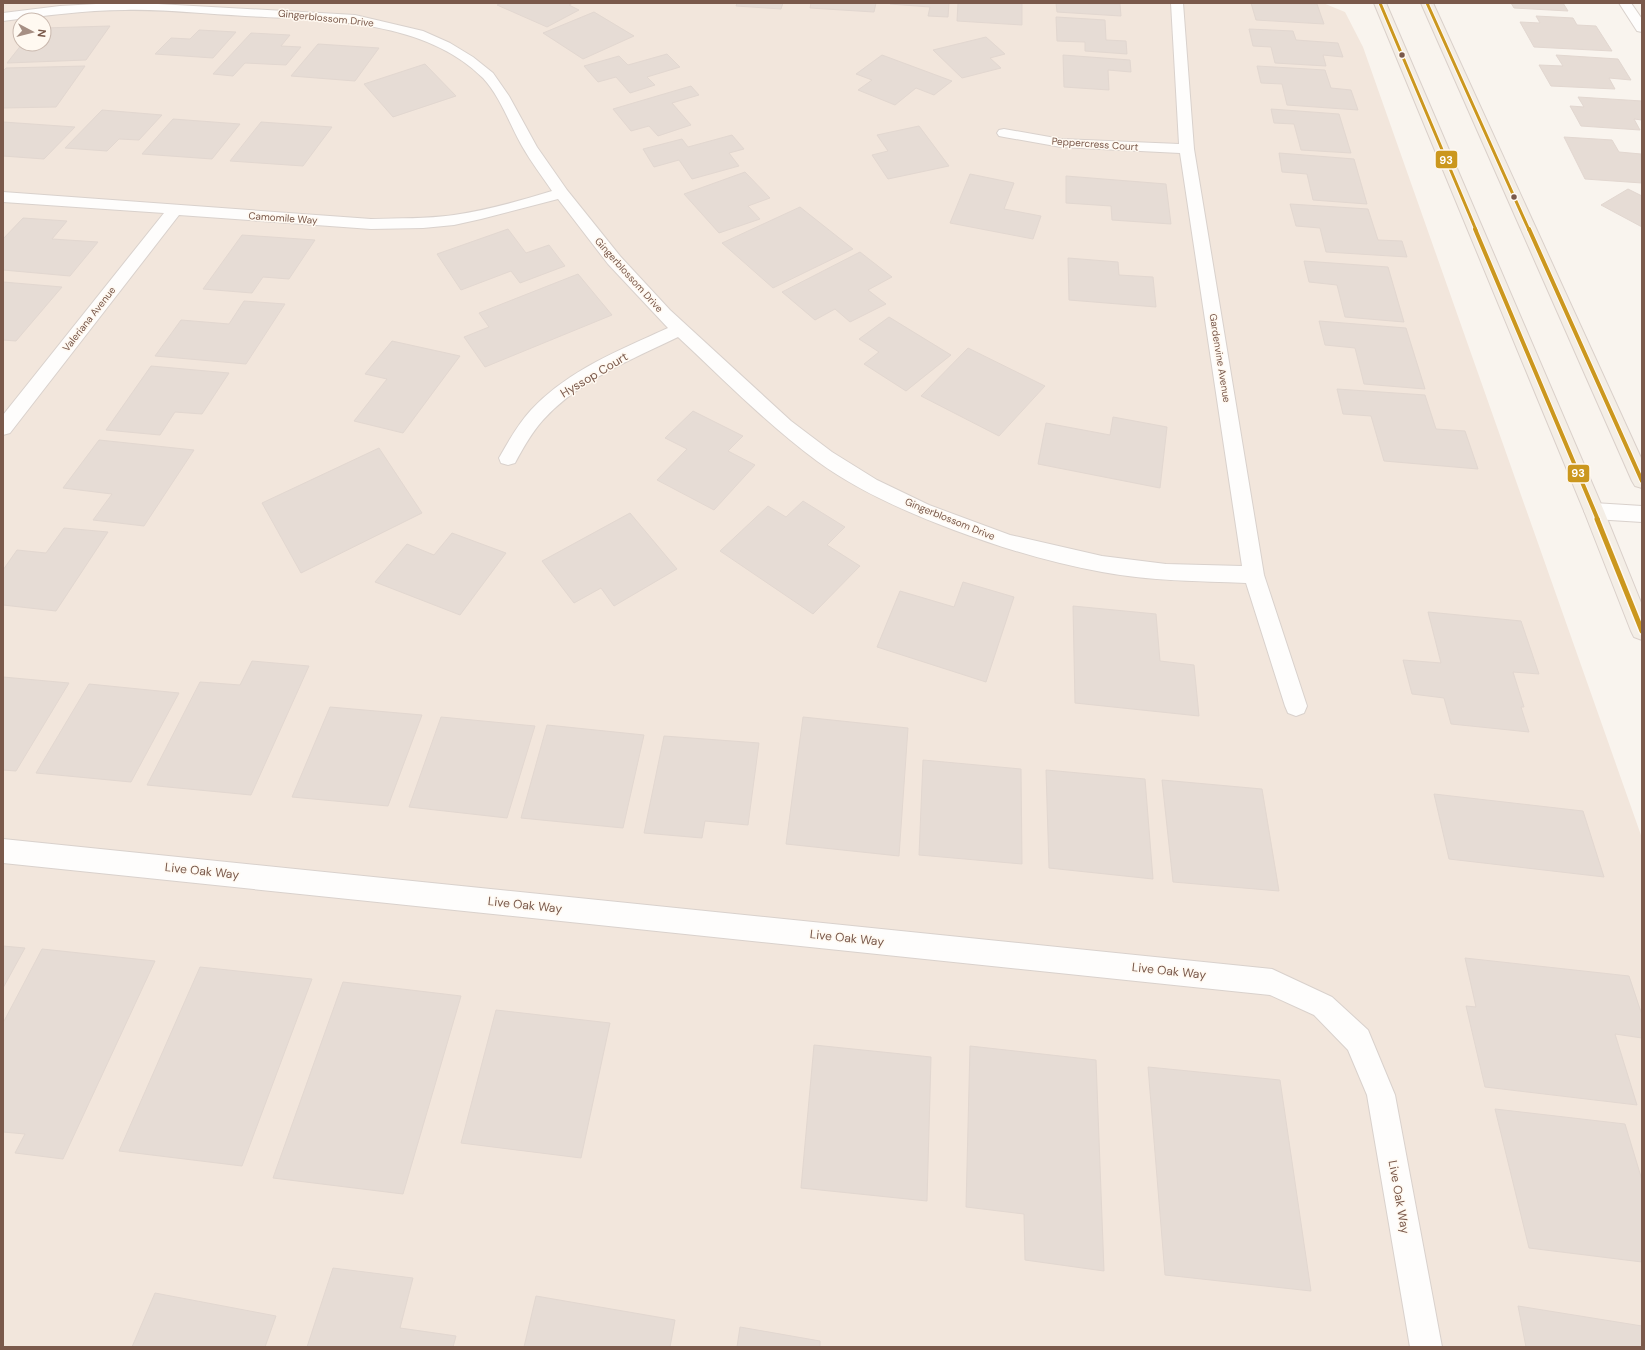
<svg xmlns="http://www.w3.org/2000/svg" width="1645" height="1350" font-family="'DM Sans',sans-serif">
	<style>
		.residential { fill: #f2e6dc; fill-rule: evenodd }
		.building { fill: #e6dcd5; stroke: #e2d7d0 }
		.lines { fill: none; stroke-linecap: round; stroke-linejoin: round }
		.minor-casing { stroke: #d9d1cc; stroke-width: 2 }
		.tertiary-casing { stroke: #d9d1cc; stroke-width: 2 }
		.primary-casing { stroke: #dad0ca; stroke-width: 2 }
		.minor { fill: #fefdfc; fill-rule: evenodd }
		.tertiary { fill: #fefdfc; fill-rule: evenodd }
		.primary { fill: #f4eee6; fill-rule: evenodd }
		.bus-1-far2-casing { stroke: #fff9f1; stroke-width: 5 }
		.bus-1-far1-casing { stroke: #fff9f1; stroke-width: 6 }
		.bus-1-casing { stroke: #fff9f1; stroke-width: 8 }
		.bus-1-far2 { stroke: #cb971e; stroke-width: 3 }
		.bus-1-far1 { stroke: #cb971e; stroke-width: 4 }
		.bus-1 { stroke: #cb971e; stroke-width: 5 }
		.bus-dot { fill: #7a594b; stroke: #fff9f1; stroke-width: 1.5 }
		.labels { text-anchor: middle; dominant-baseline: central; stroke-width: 3; stroke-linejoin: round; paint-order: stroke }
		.far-street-label { font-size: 10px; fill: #7a594b; stroke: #fff9f1 }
		.street-label { font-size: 12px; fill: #7a594b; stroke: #fff9f1 }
		.line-badge { stroke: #fff9f1; stroke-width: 1.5 }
		.badge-label { font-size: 11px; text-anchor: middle; font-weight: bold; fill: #fff }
	</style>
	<rect width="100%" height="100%" fill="#f9f4ee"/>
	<!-- residential -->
	<path class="residential" d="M3 3H1323L1345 12 1363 47 1642 838V1347H3ZM20 20H44V44H20Z"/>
	<!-- building -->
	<g class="building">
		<polygon points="502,3 573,3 569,5 579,10 547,27 497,5"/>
		<polygon points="737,3 783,3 781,9 736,6"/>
		<polygon points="811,3 876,3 874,12 810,8"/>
		<polygon points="890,3 949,3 948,17 928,16 930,7 890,4"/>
		<polygon points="958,3 1022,3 1022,25 957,21"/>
		<polygon points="1056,3 1120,4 1121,16 1057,12"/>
		<polygon points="1251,3 1317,4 1324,24 1256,20"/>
		<polygon points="1511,3 1563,3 1568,11 1514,8"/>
		<polygon points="594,12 634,36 583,59 543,33"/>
		<polygon points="1536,16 1573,18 1577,25 1596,26 1612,51 1534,47 1520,22 1540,23"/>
		<polygon points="1056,17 1105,20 1106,40 1126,41 1127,54 1085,51 1085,42 1057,41"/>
		<polygon points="110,26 86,60 7,63 22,44 44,44 44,28"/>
		<polygon points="1249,29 1293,31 1296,40 1338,43 1343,57 1323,55 1326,66 1275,63 1271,47 1253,46"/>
		<polygon points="199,30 236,32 213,58 155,54 171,38 190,39"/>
		<polygon points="251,33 290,35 281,46 301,47 286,65 245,63 233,76 213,74"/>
		<polygon points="986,37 1005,54 990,58 1001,68 962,78 933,50"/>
		<polygon points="318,44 379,48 355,81 291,76"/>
		<polygon points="667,54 680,67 647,77 655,85 630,93 616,77 598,82 584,66 619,56 628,65"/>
		<polygon points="882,55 952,81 934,95 916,88 895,105 858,90 872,80 856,74"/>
		<polygon points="1063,55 1130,60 1131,72 1108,70 1109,90 1064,87"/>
		<polygon points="1556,55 1618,59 1631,80 1609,78 1615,89 1551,86 1539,65 1563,66"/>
		<polygon points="425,64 456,96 393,117 364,84"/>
		<polygon points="85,66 56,107 3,108 3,71 6,68"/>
		<polygon points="1257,66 1325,70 1331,88 1351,90 1358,110 1287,105 1282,84 1261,83"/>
		<polygon points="691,86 699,95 672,103 691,125 658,136 649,126 631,131 613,109"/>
		<polygon points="1578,97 1642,101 1642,120 1634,119 1640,130 1581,126 1570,106 1584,107"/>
		<polygon points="1271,109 1339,114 1351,153 1301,150 1294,124 1274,123"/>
		<polygon points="102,110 162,115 139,140 119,139 107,151 65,148"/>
		<polygon points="173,119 240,124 212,159 142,154"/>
		<polygon points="3,122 75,127 44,159 3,156"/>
		<polygon points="261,122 332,127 303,166 230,161"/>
		<polygon points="919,126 949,166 888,179 872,155 888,151 877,135"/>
		<polygon points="732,135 744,149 729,153 739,166 692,179 679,160 654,167 643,149 682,139 688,147"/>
		<polygon points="1564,137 1612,140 1619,152 1641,154 1642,183 1585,179"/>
		<polygon points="1279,153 1354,159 1367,204 1313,200 1307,174 1282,172"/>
		<polygon points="745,172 770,198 748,206 760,219 719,233 684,194"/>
		<polygon points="970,174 1014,183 1004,209 1041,216 1033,239 950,223"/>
		<polygon points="1066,176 1166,184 1171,224 1112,220 1111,206 1066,203"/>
		<polygon points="1628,189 1642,196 1642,227 1601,205"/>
		<polygon points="1290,204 1368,209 1378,240 1402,241 1407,257 1326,252 1320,228 1296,226"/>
		<polygon points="800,207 853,249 773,288 722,243"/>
		<polygon points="23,218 67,221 52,239 98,242 70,276 3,270 3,239"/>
		<polygon points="508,229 526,253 549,245 565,266 520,283 511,271 461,290 437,254"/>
		<polygon points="242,235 315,240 289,279 263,277 252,293 203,289"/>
		<polygon points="860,252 892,277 868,290 886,304 850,322 835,309 815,320 782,292"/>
		<polygon points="1068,258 1118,262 1119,275 1153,277 1156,307 1069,300"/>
		<polygon points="1304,261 1388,267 1404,322 1345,317 1337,285 1309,282"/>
		<polygon points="578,274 612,315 485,367 464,337 489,327 479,313"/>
		<polygon points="3,282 62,287 16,341 3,340"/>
		<polygon points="244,301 285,304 246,364 155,356 181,320 229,324"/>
		<polygon points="889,317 951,355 906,391 864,364 879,352 859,339"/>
		<polygon points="1319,321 1406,328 1425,389 1364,384 1355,348 1325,345"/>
		<polygon points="392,341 460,356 403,433 354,421 387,379 365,374"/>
		<polygon points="968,348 1045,386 999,436 921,396"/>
		<polygon points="151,366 229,373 202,414 175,412 160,435 106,430"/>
		<polygon points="1337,389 1425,395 1436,429 1465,431 1478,469 1384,461 1371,416 1343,414"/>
		<polygon points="693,411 743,436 728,451 755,465 714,510 657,480 687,449 665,438"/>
		<polygon points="1113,417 1167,427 1160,488 1038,464 1046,423 1110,435"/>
		<polygon points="99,440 194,450 144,526 93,520 112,494 63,488"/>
		<polygon points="379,448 422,513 301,573 262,503"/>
		<polygon points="803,501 845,527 827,545 860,566 813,614 720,551 768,506 786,517"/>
		<polygon points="630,513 677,569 614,606 601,588 574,603 542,561"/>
		<polygon points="64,528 108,532 56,611 3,605 3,570 17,550 46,553"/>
		<polygon points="452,533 506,553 460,615 375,582 407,544 434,555"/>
		<polygon points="963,582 1014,597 986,682 877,647 900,591 954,607"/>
		<polygon points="1073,606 1156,614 1160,661 1194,665 1199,716 1075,703"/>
		<polygon points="1428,612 1521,621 1539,674 1513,672 1524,707 1521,707 1529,732 1451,724 1444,698 1412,694 1403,660 1441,663"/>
		<polygon points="252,661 309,666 251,795 147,785 200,682 240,685"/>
		<polygon points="3,677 69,683 16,771 3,770"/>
		<polygon points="89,684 179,693 131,782 36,773"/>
		<polygon points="330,707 422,715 388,806 292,797"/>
		<polygon points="441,717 535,726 507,818 409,807"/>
		<polygon points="803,717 908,728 899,856 786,844"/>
		<polygon points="547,725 644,735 623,828 521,818"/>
		<polygon points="664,736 759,743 748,825 705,821 702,838 644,833"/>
		<polygon points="923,760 1021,769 1022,864 919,855"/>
		<polygon points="1046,770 1145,779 1153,879 1049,868"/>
		<polygon points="1162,780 1262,789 1279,891 1173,882"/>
		<polygon points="1434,794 1583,811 1604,877 1449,859"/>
		<polygon points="3,946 25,948 3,988"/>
		<polygon points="42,949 155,961 63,1159 15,1153 25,1134 3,1132 3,1023"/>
		<polygon points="1465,958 1629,976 1642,1015 1642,1038 1615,1034 1637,1105 1485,1087 1466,1006 1476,1007"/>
		<polygon points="200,967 312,979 242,1166 119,1151"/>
		<polygon points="343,982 461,996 403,1194 273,1178"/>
		<polygon points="496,1010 610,1023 581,1158 461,1143"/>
		<polygon points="814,1045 931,1057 927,1201 801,1188"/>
		<polygon points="970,1046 1096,1060 1104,1271 1025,1260 1024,1214 966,1207"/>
		<polygon points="1148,1067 1280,1080 1311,1291 1165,1275"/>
		<polygon points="1495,1109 1625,1124 1642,1180 1642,1262 1529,1248"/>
		<polygon points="333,1268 413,1278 400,1328 456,1336 453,1347 307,1347"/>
		<polygon points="155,1293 276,1316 265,1347 132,1347"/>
		<polygon points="536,1296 675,1320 670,1347 524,1347"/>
		<polygon points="1518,1306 1642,1326 1642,1347 1526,1347"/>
		<polygon points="740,1327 820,1341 820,1347 737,1347"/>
	</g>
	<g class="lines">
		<!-- minor casing -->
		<g class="minor-casing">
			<g id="minor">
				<path d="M114 3H140L355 15 423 31 450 43 473 57 493 73 509 96 537 147 567 190 620 256 670 310 791 421 832 452 877 480 929 505 1010 535 1102 556 1166 564 1242 566 1180 153 1061 147 1004 137 999 136 997 133 999 130 1004 129 1061 139 1179 144 1171 3H1183L1194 149 1264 575 1307 706 1304 713 1296 716 1288 713 1285 706 1246 583C1198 581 1150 581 1102 572 1052 563 1002 548 954 530 906 512 858 491 817 461 767 424 723 379 678 337 631 360 579 380 543 420 532 432 523 448 515 463L508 465 501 463 499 458C508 442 518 424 531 410 568 370 620 350 668 328L608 264 558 199 481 219 454 225 423 228 371 229 179 215 10 433 3 435V415L164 213 3 202V192L371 219C399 218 426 219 454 215 487 210 520 201 552 191 542 176 531 162 522 146 510 125 500 96 483 78 424 19 323 20 245 16 205 14 165 9 125 10 84 10 44 16 3 21V13L60 6Z"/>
				<polygon points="1619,3 1631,3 1642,19 1642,32 1637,31"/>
				<polygon points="3,839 1272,969 1332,997 1368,1030 1395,1095 1442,1347 1410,1347 1367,1095 1348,1050 1314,1015 1270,995 3,863"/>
			</g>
		</g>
		<!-- tertiary casing -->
		<g class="tertiary-casing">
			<polygon id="tertiary" points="1594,503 1642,506 1642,522 1594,519 1587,516 1584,511 1587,506"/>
		</g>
		<!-- primary casing -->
		<g class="primary-casing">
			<g id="primary">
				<polygon points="1374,3 1386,3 1604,511 1642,605 1642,640 1634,637 1631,631 1584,511"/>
				<polygon points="1421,3 1433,3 1642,460 1642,488 1635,486 1632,481"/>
			</g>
		</g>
		<!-- minor -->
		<use href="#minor" class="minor"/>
		<!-- tertiary -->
		<use href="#tertiary" class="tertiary"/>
		<!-- primary -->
		<use href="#primary" class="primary"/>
		<!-- bus-1-far2 casing -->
		<g class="bus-1-far2-casing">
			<g id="bus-1-far2">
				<polyline points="1380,3 1476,230"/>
				<polyline points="1427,3 1529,230"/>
			</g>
		</g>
		<!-- bus-1-far1 casing -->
		<g class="bus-1-far1-casing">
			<g id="bus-1-far1">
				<polyline points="1475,229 1598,520"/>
				<polyline points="1529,229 1642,481"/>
			</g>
		</g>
		<!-- bus-1 casing -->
		<g class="bus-1-casing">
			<polyline id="bus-1" points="1597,519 1642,631"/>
		</g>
		<!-- bus-1-far2 -->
		<use href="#bus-1-far2" class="bus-1-far2"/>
		<!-- bus-1-far1 -->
		<use href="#bus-1-far1" class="bus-1-far1"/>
		<!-- bus-1 -->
		<use href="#bus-1" class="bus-1"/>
	</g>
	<!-- markers -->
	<g class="bus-dot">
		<circle cx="1402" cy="55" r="3.5"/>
		<circle cx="1514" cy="197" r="3.5"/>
	</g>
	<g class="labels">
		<!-- far-street labels -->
		<g class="far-street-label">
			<text transform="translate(326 18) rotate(6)">Gingerblossom Drive</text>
			<text transform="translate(1095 144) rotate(4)">Peppercress Court</text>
			<text transform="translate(283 218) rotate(4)">Camomile Way</text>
			<text transform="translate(629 275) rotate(48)">Gingerblossom Drive</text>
			<text transform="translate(89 319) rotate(-52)">Valeriana Avenue</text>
			<text transform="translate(1220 358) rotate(81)">Gardenvine Avenue</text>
			<text transform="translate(950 519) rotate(22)">Gingerblossom Drive</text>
		</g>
		<!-- street labels -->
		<g class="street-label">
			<text transform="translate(594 375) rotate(-31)">Hyssop Court</text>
			<text transform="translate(202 871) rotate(6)">Live Oak Way</text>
			<text transform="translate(525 905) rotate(6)">Live Oak Way</text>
			<text transform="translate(847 938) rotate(6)">Live Oak Way</text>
			<text transform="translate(1169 971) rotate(6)">Live Oak Way</text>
			<text transform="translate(1399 1197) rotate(80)">Live Oak Way</text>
		</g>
	</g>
	<g class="line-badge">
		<rect x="1435" y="150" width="23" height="19" rx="4" fill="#cb971e"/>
		<rect x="1567" y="464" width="23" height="19" rx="4" fill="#cb971e"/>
	</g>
	<g class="badge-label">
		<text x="1446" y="164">93</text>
		<text x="1578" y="477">93</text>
	</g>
	<!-- border -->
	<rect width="1645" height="1350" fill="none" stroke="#7a594b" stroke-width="8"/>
	<!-- north arrow -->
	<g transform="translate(32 32) rotate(97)"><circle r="19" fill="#fff9f1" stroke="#cab9af"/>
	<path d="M0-3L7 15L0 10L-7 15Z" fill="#a68f84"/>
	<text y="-6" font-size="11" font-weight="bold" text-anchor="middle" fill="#7a594b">N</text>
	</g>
</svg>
